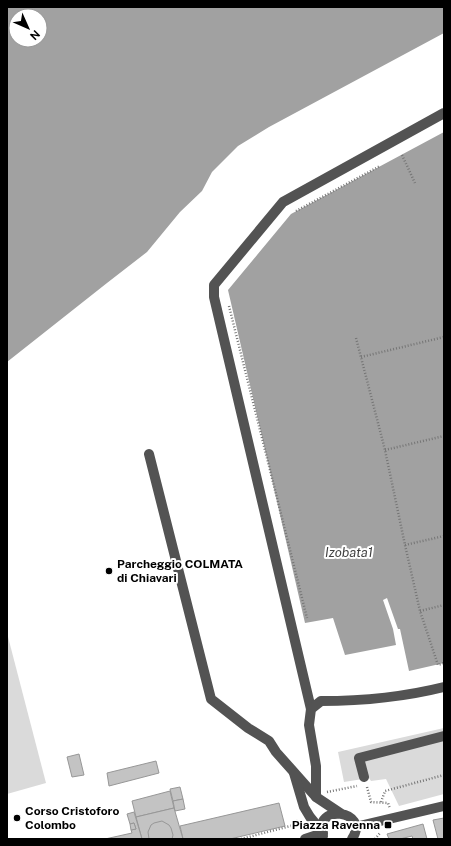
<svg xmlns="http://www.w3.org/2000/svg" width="451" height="846" font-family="'Public Sans',sans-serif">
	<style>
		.green { fill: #dadada }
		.water { fill: #a1a1a1; fill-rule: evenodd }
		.building { fill: #c3c3c3; stroke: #979797 }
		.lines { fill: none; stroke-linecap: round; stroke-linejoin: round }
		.path { stroke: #757575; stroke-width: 2.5; stroke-dasharray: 1 2; stroke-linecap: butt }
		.minor { stroke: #535353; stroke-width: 10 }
		.poi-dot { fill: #000; stroke: #fff; stroke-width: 1.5 }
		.labels { text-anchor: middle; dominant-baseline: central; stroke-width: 4; stroke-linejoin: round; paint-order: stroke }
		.poi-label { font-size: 12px; font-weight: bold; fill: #000; stroke: #fff; text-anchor: start }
		.water-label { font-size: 13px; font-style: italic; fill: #424242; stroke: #fff }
	</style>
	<rect width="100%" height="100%" fill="#fff"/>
	<!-- green -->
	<g class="green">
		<polygon points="7,633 46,783 7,794"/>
		<polygon points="444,728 444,794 399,806 386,779 371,781 369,778 344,782 338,752"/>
	</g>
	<!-- water -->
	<g class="water">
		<path d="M7 7H444V33L269 127 238 146 212 172 202 191 180 212 147 252 107 283 7 362ZM16 16H40V40H16Z"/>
		<polygon points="444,132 444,663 409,671 400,629 398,629 387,598 383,600 393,629 396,645 345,655 333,618 305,623 228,290 291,214"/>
	</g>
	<!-- building -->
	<g class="building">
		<polygon points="79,754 84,775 72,777 67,757"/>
		<polygon points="156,761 159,773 109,786 107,773"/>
		<polygon points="180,787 183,799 173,801 170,789"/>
		<polygon points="170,791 174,808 136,817 132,801"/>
		<polygon points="183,799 185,809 175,811 173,801"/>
		<polygon points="279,803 285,826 230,839 183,839 180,826"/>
		<polygon points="174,808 183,839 142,839 136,817"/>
		<polygon points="134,812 142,839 105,839 132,833 131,830 136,829 134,823 130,824 127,814"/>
		<polygon points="444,818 444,839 438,839 433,820"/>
		<polygon points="162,821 169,825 171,828 173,835 172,839 149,839 148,832 151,825 154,823"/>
		<polygon points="134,823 136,829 131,830 130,824"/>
		<polygon points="423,824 427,839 413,839 412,836 400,839 389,839 387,834"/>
	</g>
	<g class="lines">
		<!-- path -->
		<g class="path">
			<polyline points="402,155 415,183"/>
			<polyline points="296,211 380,166"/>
			<polyline points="229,306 307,618"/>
			<polyline points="356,338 385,450 405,545 420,611 438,665 444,663"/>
			<polyline points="361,357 444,337"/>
			<polyline points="385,450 444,436"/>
			<polyline points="405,545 444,536"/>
			<polyline points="420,611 444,605"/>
			<polyline points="367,787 371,802 388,803 390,809"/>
			<polyline points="327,792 357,786"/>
			<polyline points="381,802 385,791 444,775"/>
			<polyline points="241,839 294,825 298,818"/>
			<polyline points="375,839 380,833"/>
		</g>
		<!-- minor -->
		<g class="minor">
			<polyline points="149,454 211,699 248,728 269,741 276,752 316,797 340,813"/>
			<polyline points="311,709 214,297 214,285 283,202 444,113"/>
			<polyline points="294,773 304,807 310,817 323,833 305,839"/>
			<polyline points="364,777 359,758 444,736"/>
			<path d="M316 797V766L309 725 311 709 321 701C362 701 404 697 444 687"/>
			<polyline points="355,827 444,806"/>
			<path d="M323 836C312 802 371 810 352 839"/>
		</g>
	</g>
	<!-- markers -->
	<g class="poi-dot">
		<circle cx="109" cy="571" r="4"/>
		<circle cx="17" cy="818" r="4"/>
		<rect x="384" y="821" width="8" height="8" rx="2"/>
	</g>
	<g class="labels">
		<!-- poi labels -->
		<g class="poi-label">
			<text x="117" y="564">Parcheggio COLMATA<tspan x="117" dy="14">di Chiavari</tspan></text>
			<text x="25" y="811">Corso Cristoforo<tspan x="25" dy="14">Colombo</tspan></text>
			<text x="380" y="825" text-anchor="end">Piazza Ravenna</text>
		</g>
		<!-- water labels -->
		<g class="water-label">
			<text x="349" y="552">Izobata1</text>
		</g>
	</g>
	<!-- border -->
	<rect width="451" height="846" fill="none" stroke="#000000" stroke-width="16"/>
	<!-- north arrow -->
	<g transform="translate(28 28) rotate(135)"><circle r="19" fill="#ffffff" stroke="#999999"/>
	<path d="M0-3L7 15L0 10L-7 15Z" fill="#000000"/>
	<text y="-6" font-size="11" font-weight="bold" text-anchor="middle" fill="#000000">N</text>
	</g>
</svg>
